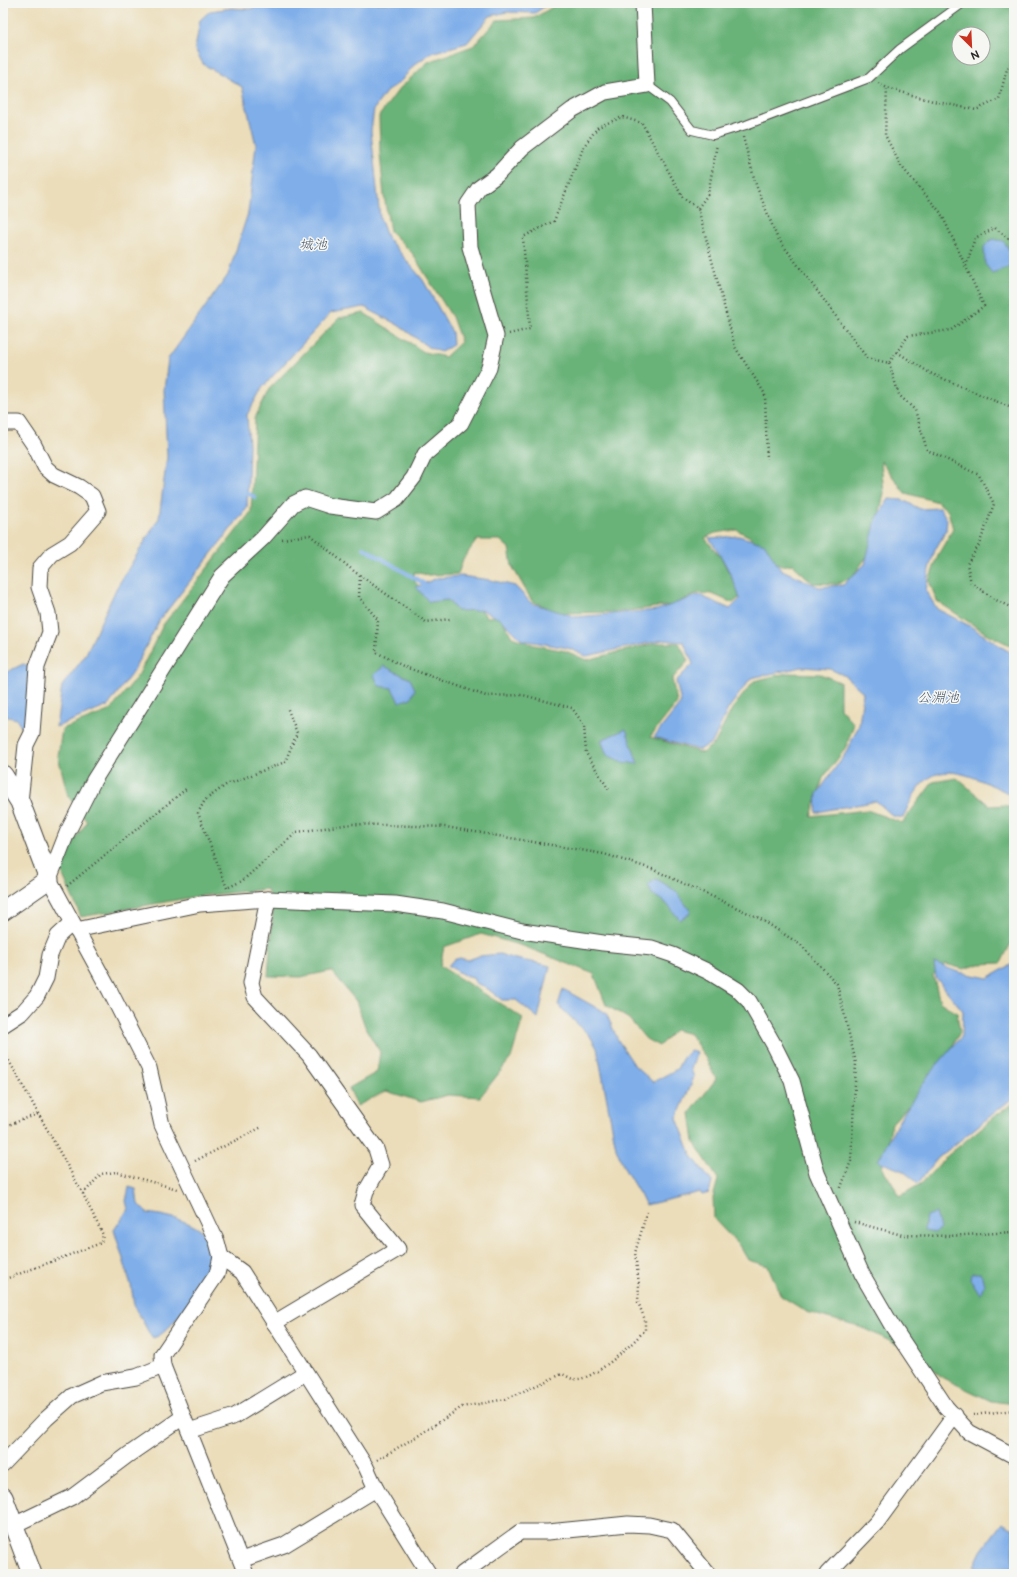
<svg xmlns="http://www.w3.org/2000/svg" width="1017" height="1577" font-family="'Balsamiq Sans','Klee One',sans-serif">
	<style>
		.forest { fill: #69b278; stroke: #4a6e52; fill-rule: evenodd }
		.water { fill: #7faee9; stroke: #556c8a }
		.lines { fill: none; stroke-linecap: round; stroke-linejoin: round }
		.stream { stroke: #7faee9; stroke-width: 4 }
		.service-casing { stroke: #484640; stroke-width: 10 }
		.minor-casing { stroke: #484640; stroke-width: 17 }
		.tertiary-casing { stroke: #484640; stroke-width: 21 }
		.path { stroke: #484640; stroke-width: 2.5; stroke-dasharray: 1 3; stroke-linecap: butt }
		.service { stroke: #fff; stroke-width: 8 }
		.minor { stroke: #fff; stroke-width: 15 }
		.tertiary { stroke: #fff; stroke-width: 19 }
		.labels { text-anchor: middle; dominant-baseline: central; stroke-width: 3; stroke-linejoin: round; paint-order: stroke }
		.water-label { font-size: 14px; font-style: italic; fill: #48596e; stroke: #f6f6f2 }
	</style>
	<rect width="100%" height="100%" fill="#f6f6f2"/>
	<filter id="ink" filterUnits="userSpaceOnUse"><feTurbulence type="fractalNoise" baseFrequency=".025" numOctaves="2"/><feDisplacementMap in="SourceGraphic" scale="8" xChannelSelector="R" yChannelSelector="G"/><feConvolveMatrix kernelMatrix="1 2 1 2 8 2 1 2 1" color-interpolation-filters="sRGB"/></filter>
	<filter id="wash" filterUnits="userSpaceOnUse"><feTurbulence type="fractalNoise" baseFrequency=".012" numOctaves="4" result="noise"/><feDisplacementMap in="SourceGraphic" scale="16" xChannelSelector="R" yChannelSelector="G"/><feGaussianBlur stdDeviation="0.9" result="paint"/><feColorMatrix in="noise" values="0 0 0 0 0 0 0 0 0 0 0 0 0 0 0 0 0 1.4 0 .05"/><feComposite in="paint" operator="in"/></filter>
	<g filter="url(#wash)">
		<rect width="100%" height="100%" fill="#ebddb9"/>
		<!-- forest -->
		<path class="forest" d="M559 3H1014V647L987 634 937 601 929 581 939 553 953 529 948 511 938 502 905 493 881 461 884 493 877 525 868 555 852 577 837 584 813 583 792 564 781 566 764 556 752 538 737 530 715 533 705 538 722 559 741 596 733 603 712 594 699 593 672 605 619 612 559 613 532 601 512 566 509 548 500 540H477L463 559 458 574 428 575 414 572 415 582 427 594 476 604 487 617 500 616 512 637 534 645 566 651 586 660 656 643H679L688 661 672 679 677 703 650 737 702 753 715 743 732 709 754 681 787 673 820 674 840 682V708L854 724 845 749 823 778 811 816 867 810 902 823 933 782 957 778 990 806 1004 805 1014 809V933L1011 943 1001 963 980 964 964 969 945 964 933 975 940 1002 957 1013 960 1032 936 1077 892 1123 882 1167 900 1196 922 1183 946 1157 998 1114 1014 1103V1404L991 1401 943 1378 913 1353 866 1329 807 1312 781 1296 768 1266 748 1260 741 1248 714 1219 713 1198 718 1179 694 1142 690 1113 716 1079 705 1057 690 1034 675 1030 659 1046 646 1039 629 1019 606 1005 594 974 523 946 481 934 444 947 440 966 523 1018 511 1058 480 1097 448 1095 421 1102 386 1091 357 1106 349 1088 377 1072 380 1052 366 1029 356 1001 331 971 301 977 268 976 273 910 267 889 199 896 81 917 58 864 87 822 68 796 58 756 62 729 111 710 139 674 163 625 251 512 255 418 269 389 339 318 364 313 424 352 445 357 461 342 452 317 412 253 390 231 384 196 380 154 379 116 399 89 428 62 473 46 497 20 534 18ZM959 34H983V58H959Z"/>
		<!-- water -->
		<g class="water">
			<polygon points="275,3 550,3 535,13 507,12 490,16 467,43 431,53 414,65 400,82 386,92 374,109 371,131 380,218 387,237 423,280 452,332 453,345 441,352 428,347 398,325 364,307 331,313 262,388 247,415 249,445 247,508 159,621 134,670 108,706 56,727 62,686 85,656 116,589 159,518 167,457 164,390 168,359 228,275 248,213 256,145 242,87 203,64 195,49 200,20 210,11 231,8 249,9"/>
			<polygon points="992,239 1003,241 1014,256 1014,265 992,273 985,264 984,247"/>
			<path d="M889 499 903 500 920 509 940 508 947 519 946 531 935 550 929 569 926 591 937 609 970 626 1014 655V798C1005 790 993 786 982 781 937 761 920 776 903 818L893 816 876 801C856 806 836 807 816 813L817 794 847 751 859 725 863 692 845 676 830 669 802 667 751 678 728 709 712 743 698 750 654 737 681 703 676 681 693 664 684 642 663 640 586 656 568 648 522 640 502 620 482 610 457 611 448 600 429 602 416 587 437 578 461 576 491 580 515 586 531 603 576 617 657 610 699 595 730 609 740 599C733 576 722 557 709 538L739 536 765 544 780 569 819 587 843 585 865 564 876 520Z"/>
			<polygon points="23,664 33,667 27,732 23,731 17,719 3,716 3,674"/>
			<polygon points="384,666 410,679 415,689 411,698 399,702 392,688 379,686 374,675"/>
			<polygon points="626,729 638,764 623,762 607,755 601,740"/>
			<polygon points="656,879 676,891 691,912 680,920 666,903 652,894 648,885"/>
			<path d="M500 954C516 961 533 961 550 966L538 1018 516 1000H502L484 986 476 984 473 978C464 977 457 970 448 966L453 960 460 958 468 960 479 956Z"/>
			<polygon points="934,963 958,972 988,978 1014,963 1014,1097 938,1158 918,1183 903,1171 878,1161 898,1122 930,1073 962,1036 963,1011 936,978"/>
			<polygon points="563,989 606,1013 618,1040 635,1066 653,1082 677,1069 682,1059 690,1050 697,1052 691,1069 694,1077 677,1118 692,1156 712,1182 709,1193 702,1195 700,1192 646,1205 624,1168 616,1148 597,1048 590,1036 558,1005"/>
			<path d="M129 1187 136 1189 138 1204 147 1213C181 1217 231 1231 211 1276 206 1287 193 1298 186 1307 177 1317 166 1335 153 1338L149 1333 134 1305 131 1285 114 1230 128 1209 126 1201Z"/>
			<polygon points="936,1213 940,1229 936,1233 924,1231 926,1216"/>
			<polygon points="972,1273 981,1273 984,1285 980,1294 971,1280"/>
			<polygon points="1002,1523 1014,1529 1014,1574 979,1574 974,1566 981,1551"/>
		</g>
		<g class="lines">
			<!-- stream -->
			<g class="stream">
				<polyline points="244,492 255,497"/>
				<polyline points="364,548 428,586"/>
			</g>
		</g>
	</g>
	<g filter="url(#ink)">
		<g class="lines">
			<!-- service casing -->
			<g class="service-casing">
				<polyline id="service" points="647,85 670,102 692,130 713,135 746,125 869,78 900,49 963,3"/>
			</g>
			<!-- minor casing -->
			<g class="minor-casing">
				<g id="minor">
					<polyline points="3,423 19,423 34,445 45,467 54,475 79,487 92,496 98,511 70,543 52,554 40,568 39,587 48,613 50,632 37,667 32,733 26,745 20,802"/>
					<polyline points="268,899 251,983 255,997 309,1055 376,1149 381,1165 366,1191 362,1205 398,1249 274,1323"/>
					<polyline points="76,930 200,904 268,899 395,904 443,911 522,931 603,943 652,948 673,955 709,972 738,990 749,1001 774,1045 792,1081 817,1173 862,1274 891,1324 946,1407 969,1432 1014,1456"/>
					<polyline points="3,1025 23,1012 37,996 46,978 50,955 58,936 72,923"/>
					<polyline points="221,1257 242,1272 366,1467 376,1489 429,1574"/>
					<polyline points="189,1431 235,1416 305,1373"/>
					<polyline points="3,1464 46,1419 72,1396 101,1383 136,1377 163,1366"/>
					<polyline points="14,1525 72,1497 128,1455 183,1417"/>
					<polyline points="241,1560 284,1545 376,1489"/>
					<polyline points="246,1574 163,1366 162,1355 217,1274 221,1257 217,1242 162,1125 149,1068 110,991 49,879 67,833 94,780 222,576 263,538 293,504 305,498 330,506 376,512 397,499 414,477 425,454 461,423 489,368 496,336 470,247 468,204 479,188 497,175 522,148 572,110 605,92 647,85 643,3"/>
					<polyline points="462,1574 520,1532 548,1532 628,1524 649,1525 672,1530 708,1574"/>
					<polyline points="827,1574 877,1522 955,1415"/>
				</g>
			</g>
			<!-- tertiary casing -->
			<g class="tertiary-casing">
				<g id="tertiary">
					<polyline points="3,775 20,802 49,879 3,911"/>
					<polyline points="3,1497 32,1574"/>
				</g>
			</g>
			<!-- path -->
			<g class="path">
				<polyline points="878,83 887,88 933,101 976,110 999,99 1007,69 1014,61"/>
				<polyline points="743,137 756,185 777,237 867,358 889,363 908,336 951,330 984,306 941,213 901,166 885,135 887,88"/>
				<polyline points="698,208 708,194 717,144"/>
				<polyline points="966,266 975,238 995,228 1014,243"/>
				<polyline points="509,334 530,329 523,237 554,221 584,146 598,127 622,117 642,123 683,198 698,208 735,347 765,394 767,459"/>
				<polyline points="897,352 930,373 1014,409"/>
				<polyline points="889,363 899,395 915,410 927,450 979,475 994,504 979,545 967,564 971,583 996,600 1014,609"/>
				<polyline points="282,539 310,535 355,572 426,622 450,619"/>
				<polyline points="360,576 359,597 378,620 376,652 405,667 486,696 523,695 572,708 584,725 586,753 609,790"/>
				<polyline points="67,886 186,789"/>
				<polyline points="229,887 242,881 297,832 351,824 446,827 604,854 652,869 759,918 801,945 837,984 856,1063 851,1161 840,1190"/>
				<polyline points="227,888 198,813 205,800 226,785 285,762 297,733 287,707"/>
				<polyline points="3,1050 83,1194 103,1235 101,1243 3,1280"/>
				<polyline points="3,1127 38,1114"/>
				<polyline points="195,1161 262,1127"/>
				<polyline points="83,1194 101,1174 116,1172 177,1189"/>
				<polyline points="854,1222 902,1235 950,1236 1014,1232"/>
				<polyline points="973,1415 1014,1410"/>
				<path d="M377 1460 421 1434 462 1407 506 1399 562 1374C566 1375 570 1379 574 1379 593 1382 632 1344 645 1330V1320L638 1302 639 1284 635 1253 647 1212"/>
			</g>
			<!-- service -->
			<use href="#service" class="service"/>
			<!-- minor -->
			<use href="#minor" class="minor"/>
			<!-- tertiary -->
			<use href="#tertiary" class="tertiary"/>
		</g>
	</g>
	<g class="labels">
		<!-- water labels -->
		<g class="water-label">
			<text x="313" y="244">城池</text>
			<text x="938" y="697">公淵池</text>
		</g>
	</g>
	<!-- margin -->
	<rect width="1017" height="1577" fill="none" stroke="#f6f6f2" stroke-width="16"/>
	<!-- north arrow -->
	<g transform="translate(971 46) rotate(156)"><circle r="19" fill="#f6f6f2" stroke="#a5a5a2"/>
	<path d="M0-3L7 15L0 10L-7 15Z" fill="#c8321e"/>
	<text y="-6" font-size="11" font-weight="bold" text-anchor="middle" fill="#2b2b2b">N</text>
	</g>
</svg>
